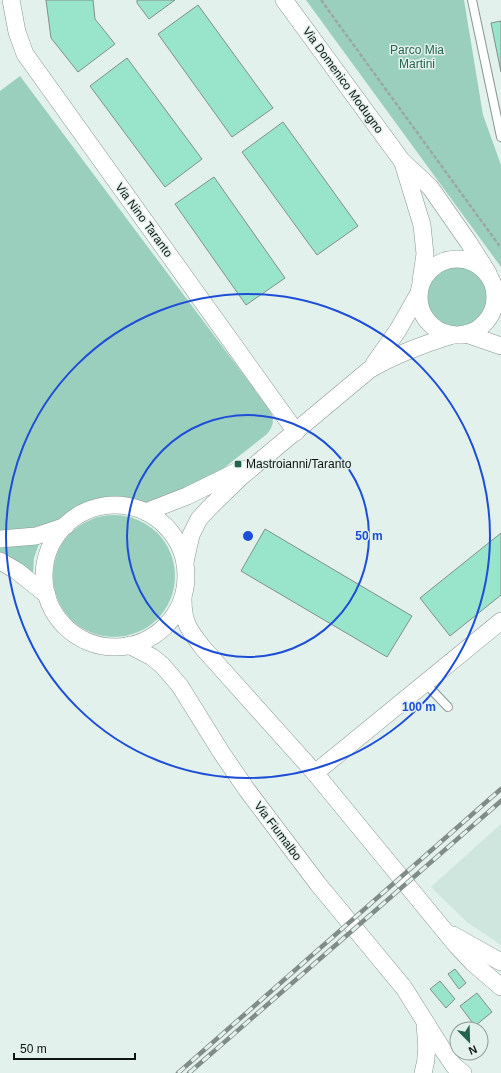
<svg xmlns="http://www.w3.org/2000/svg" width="501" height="1073" font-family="Helvetica,sans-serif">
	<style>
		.built { fill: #cee6dd }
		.green { fill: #9bcfbd }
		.building { fill: #99e5cb; stroke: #828f8a }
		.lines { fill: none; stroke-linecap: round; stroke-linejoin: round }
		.lane-casing { stroke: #899691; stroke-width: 10 }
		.street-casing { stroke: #899691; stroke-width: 18 }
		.path { stroke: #9ca7a3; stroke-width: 2.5; stroke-dasharray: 4 2; stroke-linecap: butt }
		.lane { stroke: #fff; stroke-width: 8 }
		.street { stroke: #fff; stroke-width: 17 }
		.rail-casing { stroke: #818b87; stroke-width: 4.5 }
		.rail { stroke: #e2f1eb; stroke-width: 3; stroke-dasharray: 9; stroke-linecap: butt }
		.ring { fill: none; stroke: #1d4ed8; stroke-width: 2 }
		.poi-dot { fill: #236350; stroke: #e2f1eb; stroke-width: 1.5 }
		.labels { text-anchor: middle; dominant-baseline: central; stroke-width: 3; stroke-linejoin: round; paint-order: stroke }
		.park-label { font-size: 12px; fill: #296352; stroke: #e2f1eb }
		.street-label { font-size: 12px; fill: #0f1413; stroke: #e2f1eb }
		.poi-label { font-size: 12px; fill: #0f1413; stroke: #e2f1eb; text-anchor: start }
		.centre { fill: #1d4ed8; stroke: #e2f1eb; stroke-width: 2 }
		.ring-label { font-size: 12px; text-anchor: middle; font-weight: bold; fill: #1d4ed8; stroke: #e2f1eb; stroke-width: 3; stroke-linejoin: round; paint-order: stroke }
	</style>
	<rect width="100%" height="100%" fill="#e2f1eb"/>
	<!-- built -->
	<polygon class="built" points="501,824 501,945 467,922 431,887"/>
	<!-- green -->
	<g class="green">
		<polygon points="306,0 464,0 483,115 501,165 501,267"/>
		<path d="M20 76 269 409C275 418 274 426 267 434L220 471 148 507C127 493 99 497 78 510 68 515 58 525 46 528 42 529 38 528 34 529 23 529 11 530 0 531V91Z"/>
		<circle cx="456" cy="296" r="32"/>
		<circle cx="114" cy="576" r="61"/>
		<polygon points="40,541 34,558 33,573 17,562 0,553 0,545"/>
	</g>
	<!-- building -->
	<g class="building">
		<polygon points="46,0 93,0 95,19 115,44 78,72 51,38"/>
		<polygon points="137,0 175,0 149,19 137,3"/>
		<polygon points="198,5 273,108 232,137 158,34"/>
		<polygon points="501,21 501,72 491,23"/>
		<polygon points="127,58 202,159 165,187 90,86"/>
		<polygon points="283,122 358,226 317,255 242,152"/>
		<polygon points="214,177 285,278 246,305 175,204"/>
		<polygon points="265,529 412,616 387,657 241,571"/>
		<polygon points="501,533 501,595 450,636 420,598"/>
		<polygon points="455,969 466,983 459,989 448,974"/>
		<polygon points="440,981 455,999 446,1008 430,989"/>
		<polygon points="477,993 492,1012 475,1026 460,1006"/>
	</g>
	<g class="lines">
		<!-- lane casing -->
		<g class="lane-casing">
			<g id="lane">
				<polyline points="472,0 501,137"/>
				<polyline points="425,683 448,707"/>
			</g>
		</g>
		<!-- street casing -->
		<g class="street-casing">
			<g id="street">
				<polyline points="11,0 17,32 25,54 296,432"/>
				<polyline points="284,0 402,161 430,187 469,243 488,273"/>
				<polyline points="403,163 422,225 425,254 421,281"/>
				<circle cx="457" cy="297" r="38"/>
				<polyline points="466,334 501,346"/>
				<polyline points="374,364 398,330 419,293"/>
				<circle cx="115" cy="576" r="71"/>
				<polyline points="146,512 187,496 242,469"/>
				<polyline points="0,539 36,536 66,526"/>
				<polyline points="0,561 17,571 47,595"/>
				<path d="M185 562 191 535 199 519 211 506 242 476 369 370C396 354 424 344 453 335"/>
				<path d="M183 599C183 623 189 630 203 648L315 773 457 946 473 963 501 987"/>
				<polyline points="129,645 152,657 162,665 180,686 221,752 247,790 318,884 404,988 441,1047 454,1066 463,1073"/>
				<polyline points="315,773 501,621"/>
				<polyline points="453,935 501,962"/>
				<path d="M423 1073C428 1057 427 1043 425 1026"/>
			</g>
		</g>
		<!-- path -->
		<polyline class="path" points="321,0 501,248"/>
		<!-- lane -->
		<use href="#lane" class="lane"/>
		<!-- street -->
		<use href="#street" class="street"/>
		<!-- rail casing -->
		<g class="rail-casing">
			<g id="rail">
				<polyline points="178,1073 501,789"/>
				<polyline points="189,1073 501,801"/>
			</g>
		</g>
		<!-- rail -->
		<use href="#rail" class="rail"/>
	</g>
	<!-- distance rings -->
	<g class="ring">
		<circle cx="248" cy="536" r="121"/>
		<circle cx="248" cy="536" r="242"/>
	</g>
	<!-- markers -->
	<rect class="poi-dot" x="234" y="460" width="8" height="8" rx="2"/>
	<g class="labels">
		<!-- park labels -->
		<g class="park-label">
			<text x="417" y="50">Parco Mia<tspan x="417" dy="14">Martini</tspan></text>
		</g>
		<!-- street labels -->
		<g class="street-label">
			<text transform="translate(343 80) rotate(54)">Via Domenico Modugno</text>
			<text transform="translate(144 220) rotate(54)">Via Nino Taranto</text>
			<text transform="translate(278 831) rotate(53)">Via Fiumalbo</text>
		</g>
		<!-- poi labels -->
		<g class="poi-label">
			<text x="246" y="464">Mastroianni/Taranto</text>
		</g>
	</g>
	<circle cx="248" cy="536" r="6" class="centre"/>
	<g class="ring-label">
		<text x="369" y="540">50 m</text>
		<text x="419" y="711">100 m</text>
	</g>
	<!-- north arrow -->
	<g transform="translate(469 1041) rotate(157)"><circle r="19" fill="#e2f1eb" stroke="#8e9995"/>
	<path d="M0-3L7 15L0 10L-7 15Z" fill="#236350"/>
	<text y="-6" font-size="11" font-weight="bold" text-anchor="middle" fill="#0f1413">N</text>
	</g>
	<!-- scale -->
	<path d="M14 1053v6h121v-6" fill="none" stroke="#0f1413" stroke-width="2"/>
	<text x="20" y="1053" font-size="12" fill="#0f1413" stroke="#e2f1eb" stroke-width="3" paint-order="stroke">50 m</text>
</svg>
